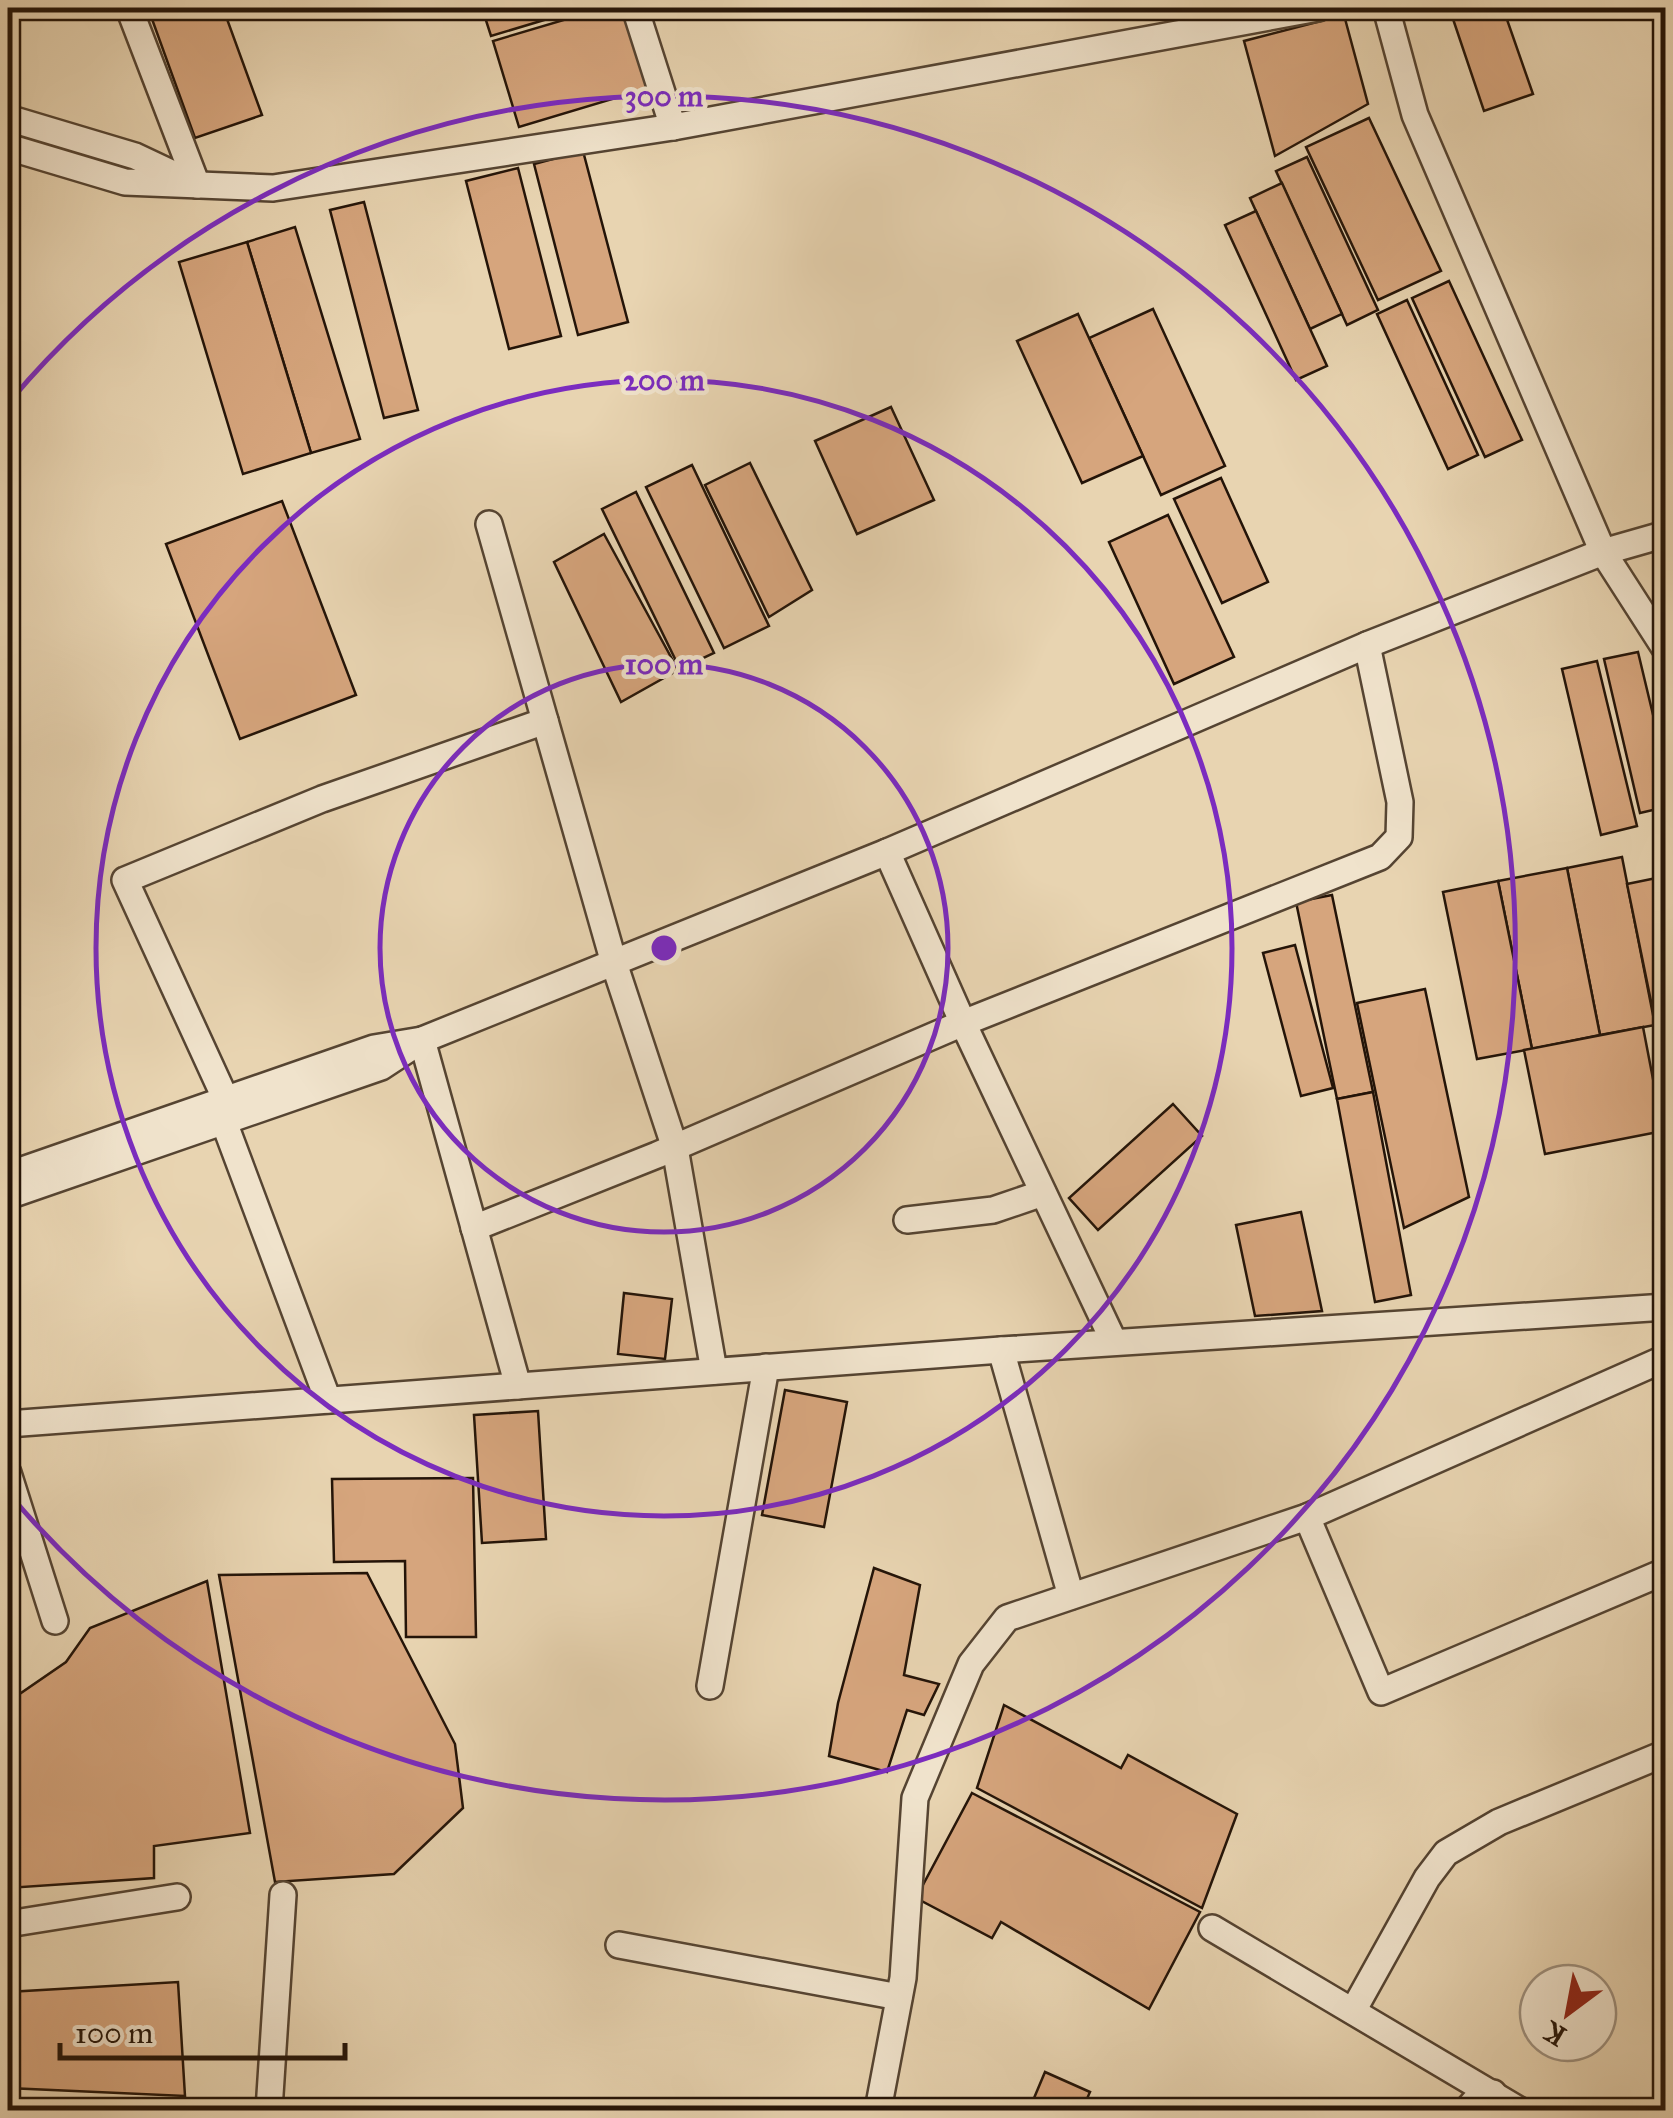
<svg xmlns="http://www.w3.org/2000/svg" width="1673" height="2118" font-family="'IM FELL Great Primer',serif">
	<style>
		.building { fill: #d6a57d; stroke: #241408; stroke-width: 2.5 }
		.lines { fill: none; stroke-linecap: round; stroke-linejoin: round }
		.minor-casing { stroke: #554432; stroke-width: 30 }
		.minor { stroke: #f0e3cc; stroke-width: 25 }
		.ring { fill: none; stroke: #7b2cbf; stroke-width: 5 }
		.centre { fill: #7b2cbf; stroke: #f0e3cc; stroke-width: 5 }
		.ring-label { font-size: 30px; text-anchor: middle; font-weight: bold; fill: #7b2cbf; stroke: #f0e3cc; stroke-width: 9; stroke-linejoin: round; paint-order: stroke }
	</style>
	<rect width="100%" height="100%" fill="#e8d4b1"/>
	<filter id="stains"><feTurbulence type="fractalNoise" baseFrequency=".002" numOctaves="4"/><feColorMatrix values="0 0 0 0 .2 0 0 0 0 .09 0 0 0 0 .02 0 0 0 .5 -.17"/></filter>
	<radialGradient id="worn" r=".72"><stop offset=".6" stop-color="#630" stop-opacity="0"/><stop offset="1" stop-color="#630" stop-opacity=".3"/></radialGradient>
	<!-- building -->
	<g class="building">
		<polygon points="148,8 223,8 262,115 195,138"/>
		<polygon points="482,8 584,8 491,36"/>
		<polygon points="604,8 624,8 649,88 519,127 493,41"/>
		<polygon points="1487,8 1503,8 1533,94 1484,111 1453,19"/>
		<polygon points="1344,15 1368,104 1275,156 1244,41"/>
		<polygon points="1369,118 1441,271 1378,300 1306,147"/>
		<polygon points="583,151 628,322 578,335 534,164"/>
		<polygon points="1307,157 1378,310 1347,325 1276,171"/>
		<polygon points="518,168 561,336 509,349 466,181"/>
		<polygon points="1282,183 1342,314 1310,329 1250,198"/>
		<polygon points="364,202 418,410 384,418 330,210"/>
		<polygon points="1256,211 1327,366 1296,380 1225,225"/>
		<polygon points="295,227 360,439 311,453 247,242"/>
		<polygon points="247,242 311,453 243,474 179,262"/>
		<polygon points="1449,281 1522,440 1485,457 1412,298"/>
		<polygon points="1407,300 1478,455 1448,469 1377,314"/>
		<polygon points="1153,309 1225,466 1161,495 1089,338"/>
		<polygon points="1078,314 1143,456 1082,483 1017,341"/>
		<polygon points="891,407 934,500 857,534 815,441"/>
		<polygon points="750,463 812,590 769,617 705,485"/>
		<polygon points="692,465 769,626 724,648 646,487"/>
		<polygon points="1221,478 1268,582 1222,603 1174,499"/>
		<polygon points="636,492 714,653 680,669 602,509"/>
		<polygon points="282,501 356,695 240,739 166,544"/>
		<polygon points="1168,515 1234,657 1174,684 1109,542"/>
		<polygon points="604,534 678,670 621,702 554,562"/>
		<polygon points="1638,652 1666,769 1666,807 1640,813 1604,659"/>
		<polygon points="1597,661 1637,826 1601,835 1562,669"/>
		<polygon points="1622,857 1655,1025 1600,1035 1567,868"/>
		<polygon points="1567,868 1600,1035 1532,1049 1498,881"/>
		<polygon points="1666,876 1666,1054 1662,1055 1627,884"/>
		<polygon points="1498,881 1532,1049 1477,1059 1443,892"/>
		<polygon points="1332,895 1373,1092 1337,1099 1296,902"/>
		<polygon points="1295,945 1333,1088 1301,1096 1263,953"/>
		<polygon points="1425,989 1469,1197 1404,1228 1357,1003"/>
		<polygon points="1643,1027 1663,1131 1545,1154 1524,1050"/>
		<polygon points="1373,1092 1411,1295 1375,1302 1337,1099"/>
		<polygon points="1173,1104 1202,1136 1098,1230 1069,1198"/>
		<polygon points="1301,1212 1322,1311 1255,1316 1236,1225"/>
		<polygon points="624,1293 672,1299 665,1359 618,1354"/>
		<polygon points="785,1390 847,1402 824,1527 762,1515"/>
		<polygon points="538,1411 546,1539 482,1543 474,1415"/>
		<polygon points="473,1478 476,1637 406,1637 405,1561 334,1562 332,1479"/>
		<polygon points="874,1568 920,1585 904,1675 939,1684 924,1715 907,1710 887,1772 829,1756 838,1703"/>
		<polygon points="367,1573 455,1744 463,1808 394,1874 275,1882 219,1575"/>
		<polygon points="207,1581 250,1833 154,1846 154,1878 8,1888 8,1702 66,1662 90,1628"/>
		<polygon points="1004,1705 1121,1768 1128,1755 1237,1814 1202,1908 977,1788"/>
		<polygon points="972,1793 1200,1912 1149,2009 1001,1922 992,1938 916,1898"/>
		<polygon points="178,1982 185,2096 8,2088 8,1992"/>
		<polygon points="1045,2072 1090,2092 1082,2110 1029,2110"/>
		<polygon points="1001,2099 1027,2110 996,2110"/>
	</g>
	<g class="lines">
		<!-- minor casing -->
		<g class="minor-casing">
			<g id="minor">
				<polyline points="129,8 197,185"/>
				<polyline points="635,8 673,127"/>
				<polyline points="1386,8 1415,115 1603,552 1666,650"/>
				<polyline points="8,118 135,156 188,181"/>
				<polyline points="8,147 125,182 273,188 673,127 1318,8"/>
				<polyline points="489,524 614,963 675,1148 714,1371"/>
				<polyline points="887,852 963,1023 1114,1342"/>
				<polyline points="226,1100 125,880 322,799 545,721"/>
				<polyline points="224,1122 328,1400"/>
				<polyline points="8,1175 374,1048 422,1040 381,1067 8,1196"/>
				<polyline points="907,1220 993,1210 1043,1193"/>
				<polyline points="474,1228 657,1155 963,1023 1380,857 1399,837 1400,802 1367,645"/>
				<polyline points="1001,1350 1071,1596"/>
				<polyline points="518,1386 422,1040 887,852 1367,645 1603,552 1666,534"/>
				<polyline points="8,1424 1001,1350 1666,1307"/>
				<polyline points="8,1473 55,1621"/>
				<polyline points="1307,1517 1381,1692 1666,1571"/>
				<polyline points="710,1686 766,1367"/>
				<polyline points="8,1924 177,1897"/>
				<polyline points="1212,1928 1519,2110"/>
				<polyline points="619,1945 899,1997"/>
				<polyline points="1353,2011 1427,1878 1446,1853 1499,1822 1666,1753"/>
				<polyline points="269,2110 283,1895"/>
				<polyline points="878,2110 903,1978 915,1798 971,1664 1007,1618 1307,1517 1666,1358"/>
				<polyline points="1467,2110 1474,2102 1493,2093"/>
			</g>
		</g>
		<!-- minor -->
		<use href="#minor" class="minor"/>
	</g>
	<!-- distance rings -->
	<g class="ring">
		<circle cx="664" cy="948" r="284"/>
		<circle cx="664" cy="948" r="568"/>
		<path d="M11 400A852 852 0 1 1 11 1496"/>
	</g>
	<circle cx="664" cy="948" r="15" class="centre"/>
	<g class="ring-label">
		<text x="664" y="106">300 m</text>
		<text x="664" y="390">200 m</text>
		<text x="664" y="674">100 m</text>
	</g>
	<!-- margin -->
	<rect width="1673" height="2118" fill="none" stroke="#e8d4b1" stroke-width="40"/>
	<rect x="10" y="10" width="1653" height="2098" fill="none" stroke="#241408" stroke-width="5"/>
	<rect x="20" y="20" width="1633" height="2078" fill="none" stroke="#241408" stroke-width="2.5"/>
	<!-- north arrow -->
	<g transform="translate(1568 2013) rotate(212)"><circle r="48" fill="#f0e3cc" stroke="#9e907e" stroke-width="2.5"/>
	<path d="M0-8L18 38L0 25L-18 38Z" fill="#8f2418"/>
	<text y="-15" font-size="28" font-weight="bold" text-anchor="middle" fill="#241408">K</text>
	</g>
	<!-- scale -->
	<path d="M60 2043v15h285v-15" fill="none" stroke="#241408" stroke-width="5"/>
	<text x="75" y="2043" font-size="30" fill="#241408" stroke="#f0e3cc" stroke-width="8" paint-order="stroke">100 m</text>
	<rect width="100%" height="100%" filter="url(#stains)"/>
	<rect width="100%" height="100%" fill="url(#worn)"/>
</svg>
